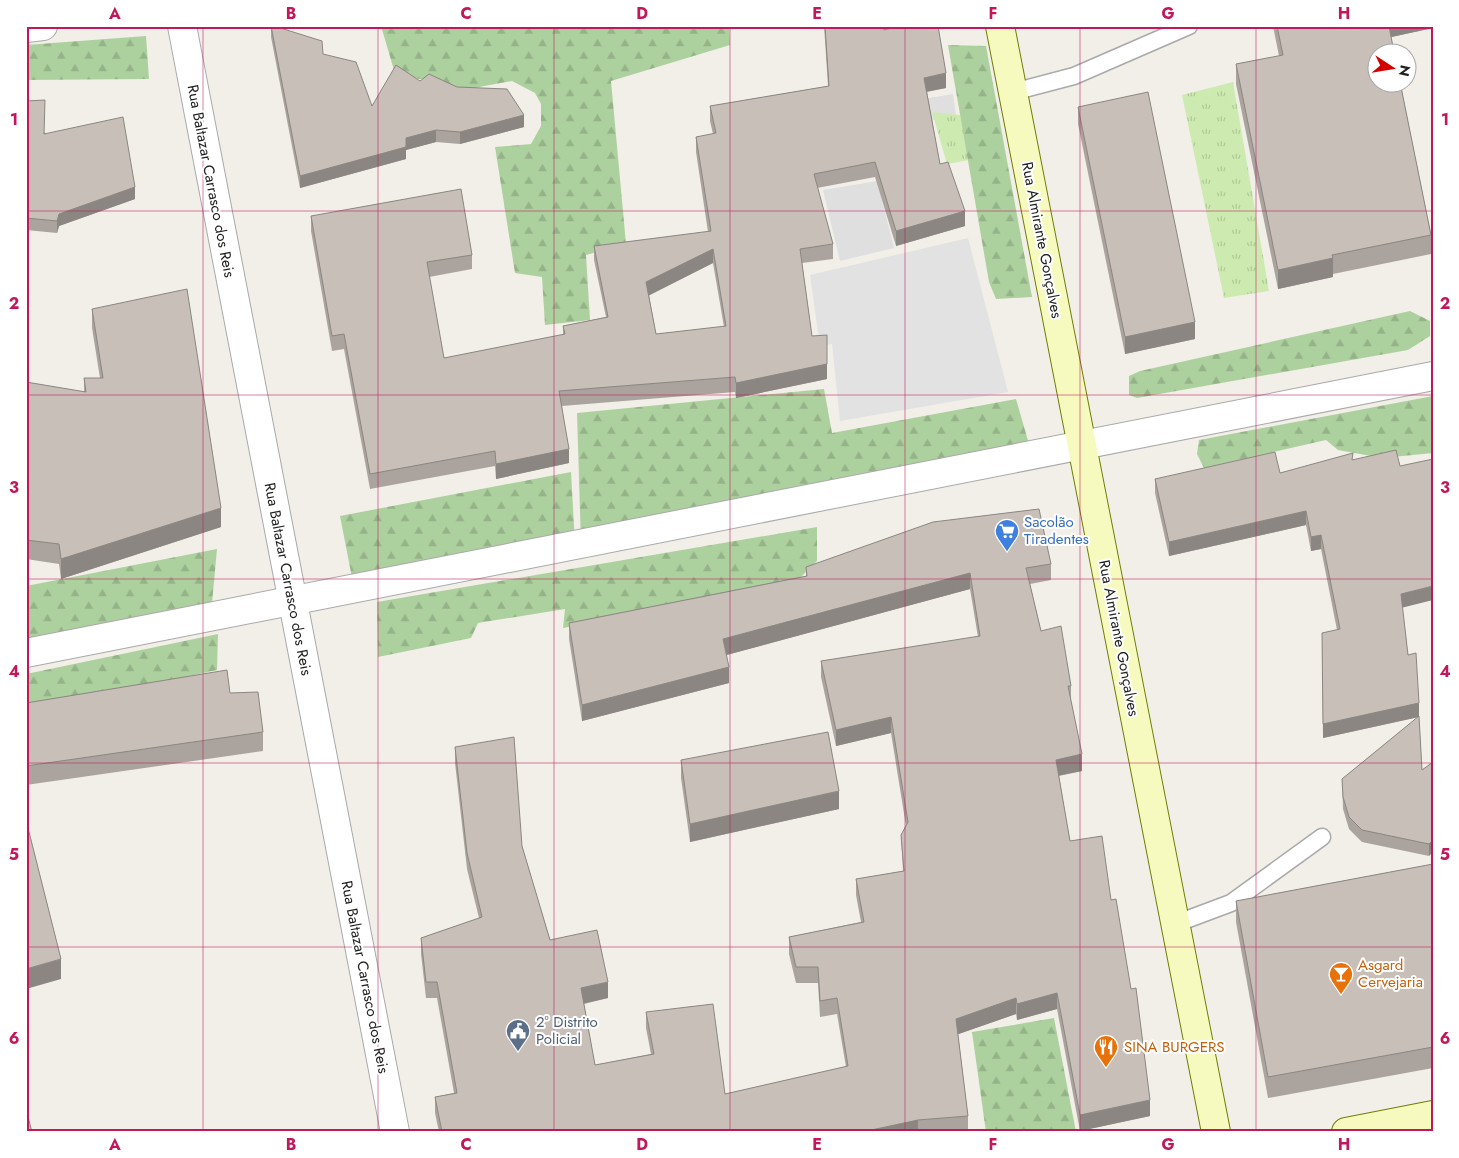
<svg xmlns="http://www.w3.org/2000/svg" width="1459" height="1158" font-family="Jost,sans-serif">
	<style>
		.residential { fill: #e0dfdf }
		.grass { fill: url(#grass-tufts) }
		.forest { fill: url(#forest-firs) }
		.parking { fill: #e2e2e2 }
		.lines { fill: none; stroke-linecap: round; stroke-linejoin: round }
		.lane-casing { stroke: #a9a9a9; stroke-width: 19 }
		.street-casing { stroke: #a9a9a9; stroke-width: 30 }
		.secondary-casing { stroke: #707d05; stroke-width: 30 }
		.lane { stroke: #fff; stroke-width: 16 }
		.street { stroke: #fff; stroke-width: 28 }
		.secondary { stroke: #f7fabf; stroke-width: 28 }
		.wall { fill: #aba49e; fill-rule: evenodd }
		.shaded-wall { fill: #8b8681 }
		.building { fill: #c7bfb8; stroke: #8b8681; fill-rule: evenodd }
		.grid { fill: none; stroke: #c2185b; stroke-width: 1; stroke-opacity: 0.55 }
		.labels { text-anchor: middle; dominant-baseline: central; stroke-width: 4; stroke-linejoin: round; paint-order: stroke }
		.street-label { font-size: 15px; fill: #222; stroke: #fff }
		.shop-label { font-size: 15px; fill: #366cbe; stroke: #fff; text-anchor: start }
		.food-label { font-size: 15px; fill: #c56008; stroke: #fff; text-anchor: start }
		.service-label { font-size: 15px; fill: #4e5e75; stroke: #fff; text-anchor: start }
		.neatline { fill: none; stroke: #c2185b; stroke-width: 2 }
		.grid-label { font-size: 16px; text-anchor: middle; font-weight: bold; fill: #c2185b }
	</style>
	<defs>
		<pattern id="grass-tufts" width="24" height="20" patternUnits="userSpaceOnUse" patternTransform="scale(1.25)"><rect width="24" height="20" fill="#cdebb0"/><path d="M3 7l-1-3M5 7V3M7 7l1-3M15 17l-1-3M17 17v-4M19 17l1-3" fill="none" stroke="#b0c997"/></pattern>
		<pattern id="forest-firs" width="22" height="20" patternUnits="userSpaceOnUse" patternTransform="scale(1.25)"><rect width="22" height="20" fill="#add19e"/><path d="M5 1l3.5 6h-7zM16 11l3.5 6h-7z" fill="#95b388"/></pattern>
	</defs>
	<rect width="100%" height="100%" fill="#f2efe9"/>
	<!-- residential -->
	<g class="residential">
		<polygon points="953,94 956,115 871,134 865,109"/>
		<polygon points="877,181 894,248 840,261 823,190"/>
	</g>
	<!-- grass -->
	<g class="grass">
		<polygon points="1233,82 1269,291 1224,298 1182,95"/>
		<polygon points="932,112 960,115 969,160 947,164"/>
	</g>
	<!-- forest -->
	<g class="forest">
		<polygon points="381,26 729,26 730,45 611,81 626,244 586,255 590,320 545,325 542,277 515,273 495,147 531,144 541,126 541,104 535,93 512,81 463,90 433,80 396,77"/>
		<polygon points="146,36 149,79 26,80 26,45"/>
		<polygon points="948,45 986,46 1032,297 996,299 989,282"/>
		<polygon points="1410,311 1430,321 1430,336 1408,350 1137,398 1129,395 1129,376 1140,371"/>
		<polygon points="824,389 832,433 1016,399 1033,458 581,544 577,413"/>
		<polygon points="1433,396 1433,453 1382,458 1338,450 1326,440 1204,468 1197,454 1199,440"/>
		<polygon points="571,472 575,544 353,583 340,516"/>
		<polygon points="817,527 817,561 792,586 563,628 565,609 478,623 471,638 378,657 377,602"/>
		<polygon points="217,549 211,614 26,654 26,586"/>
		<polygon points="218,634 217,670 26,712 26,674"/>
		<polygon points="1054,1018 1076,1132 986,1132 972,1032"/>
	</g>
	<!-- parking -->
	<polygon class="parking" points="968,238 1008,392 840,421 832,344 820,346 810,275"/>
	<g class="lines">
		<!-- lane casing -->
		<g class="lane-casing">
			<g id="lane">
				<polyline points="1013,92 1074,76 1189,26"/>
				<polyline points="1175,924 1231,903 1322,837"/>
			</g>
		</g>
		<!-- street casing -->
		<g class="street-casing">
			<g id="street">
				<polyline points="182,26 395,1132"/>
				<polyline points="26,28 43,26"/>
				<polyline points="26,653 1433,376"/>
			</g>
		</g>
		<!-- secondary casing -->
		<g class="secondary-casing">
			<g id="secondary">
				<polyline points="1000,26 1216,1132"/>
				<polyline points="1346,1132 1433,1115"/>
			</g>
		</g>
		<!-- lane -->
		<use href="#lane" class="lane"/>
		<!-- street -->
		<use href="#street" class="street"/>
		<!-- secondary -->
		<use href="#secondary" class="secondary"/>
	</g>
	<!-- wall -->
	<g class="wall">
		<polygon points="271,26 323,54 372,106 420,81 524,127 460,144 436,142 406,150 406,159 300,188 271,37"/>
		<path d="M824 26H883L884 30 946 88 927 92 940 164 965 226 896 246 875 177 817 188 833 244V259L802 263 812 336 827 379 736 398 735 392 562 406 569 463 496 479 495 466 370 489 344 349 332 351 311 231V216L472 255V269L429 277 444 358 563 335V326L606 317 594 260V246L708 232 696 152V137L713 134 710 121V106L828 86ZM713 263 724 327 656 334 649 295Z"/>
		<polygon points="1273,26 1433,26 1433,28 1391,37 1431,235 1431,254 1333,274 1333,277 1278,289 1236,84 1236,64 1279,56"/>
		<polygon points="26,101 45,133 135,199 59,226 57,233 26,230"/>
		<polygon points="1078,107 1195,339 1125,354 1078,124"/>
		<polygon points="92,309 221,527 61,579 59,564 26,559 26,382 84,392 84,378 100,378 92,328"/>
		<polygon points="1353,460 1402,608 1408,655 1419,716 1422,770 1433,762 1429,856 1362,842 1349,829 1343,809 1342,779 1418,717 1323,738 1322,633 1337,630 1321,549 1311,551 1306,525 1169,556 1155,493 1155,479 1280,473"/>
		<polygon points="1051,564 1051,580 1030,584 1041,631 1071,686 1071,701 1082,771 1059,776 1070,841 1111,900 1150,1116 1080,1131 1057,1009 1017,1020 1016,1014 958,1034 968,1116 968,1132 439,1132 435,1113 435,1097 454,1093 437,998 426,998 421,954 421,938 479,918 467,869 455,763 455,747 522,846 550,940 608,998 584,1004 595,1065 651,1054 646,1028 646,1012 725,1094 846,1067 837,1014 820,1017 818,983 796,983 789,954 789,937 861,922 856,895 856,879 903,871 901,835 906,826 891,733 836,746 821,677 821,661 978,637 970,589 726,655 729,683 582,721 569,639 569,623 806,576 806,567"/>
		<polygon points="230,693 263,732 263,751 26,785 26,703"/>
		<polygon points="681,760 839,809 690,842 681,778"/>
		<polygon points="1433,864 1433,1068 1268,1098 1236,922 1236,901"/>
	</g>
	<!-- shaded-wall -->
	<g class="shaded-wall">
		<polygon points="1387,26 1433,26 1433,28 1387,38"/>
		<polygon points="946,73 946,88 924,92 924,78"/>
		<polygon points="524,115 524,127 460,144 460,132"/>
		<polygon points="436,130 436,142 406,150 406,159 300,188 300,176 406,138"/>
		<polygon points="135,187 135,199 59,226 57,233 57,221 59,214"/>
		<polygon points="965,211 965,226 896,246 896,231"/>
		<polygon points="713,249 713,263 646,297 646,282"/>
		<polygon points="1333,258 1333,277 1278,289 1278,270"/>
		<polygon points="1195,322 1195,339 1125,354 1125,337"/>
		<polygon points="827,335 827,379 736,398 736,383"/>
		<polygon points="569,449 569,463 496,479 496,464"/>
		<polygon points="221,508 221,527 61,579 61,559"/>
		<polygon points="1306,511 1306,525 1169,556 1169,542"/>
		<polygon points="1321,535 1321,549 1311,551 1311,537"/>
		<polygon points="970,573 970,589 723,656 723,639"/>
		<polygon points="1433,586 1433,600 1401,608 1401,594"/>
		<polygon points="729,667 729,683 582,721 582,705"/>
		<polygon points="1419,703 1419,717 1323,738 1323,724"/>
		<polygon points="891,717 891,733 836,746 836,730"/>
		<polygon points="1082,754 1082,771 1056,776 1056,760"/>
		<polygon points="839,791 839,809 690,842 690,824"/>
		<polygon points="1433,840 1433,852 1429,856 1429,844"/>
		<polygon points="61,959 61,979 26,989 26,969"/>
		<polygon points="608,982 608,998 581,1004 581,988"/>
		<polygon points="1057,993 1057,1009 1017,1020 1017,1004"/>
		<polygon points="1016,998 1016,1014 956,1035 956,1019"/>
		<polygon points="1150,1100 1150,1116 1080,1131 1080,1115"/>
		<polygon points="918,1120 918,1132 862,1132"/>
	</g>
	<!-- building -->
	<g class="building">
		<polygon points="271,26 274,26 322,41 323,54 356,62 372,106 396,65 420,81 429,74 457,87 507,89 524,115 460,132 436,130 406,138 406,147 300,176"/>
		<path d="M825 26H883L884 30 899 26H938L946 73 924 78 940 164 948 162 965 211 896 231 875 162 814 174 833 244 800 249 812 336 827 335V364L736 383 735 377 559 391 569 449 496 464 495 451 370 474 344 334 332 336 311 216 461 189 472 255 427 262 444 358 565 334 563 326 608 317 594 246 711 231 696 137 716 133 710 106 829 86ZM713 249 726 326 656 334 646 282Z"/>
		<polygon points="1277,26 1389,26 1394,52 1376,52 1376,82 1400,82 1431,235 1332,255 1333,258 1278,270 1236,64 1283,55"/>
		<polygon points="1148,92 1195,322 1125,337 1078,107"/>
		<polygon points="45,100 44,134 123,117 135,187 59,214 57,221 26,218 26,101"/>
		<polygon points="187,289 221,508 61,559 59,544 26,540 26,382 86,392 84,378 103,378 92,309"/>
		<polygon points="1396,450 1400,466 1433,459 1433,586 1401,594 1408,655 1416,653 1419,703 1323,724 1322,633 1340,629 1321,535 1311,537 1306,511 1169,542 1155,479 1275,452 1280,473 1353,453 1352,460"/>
		<polygon points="1039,509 1051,564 1026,568 1041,631 1061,626 1071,686 1068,686 1082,754 1056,760 1070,841 1102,836 1111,900 1116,899 1131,989 1136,988 1150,1100 1080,1115 1057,993 1017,1004 1016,998 956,1019 968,1116 918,1120 862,1132 442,1132 435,1097 457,1093 437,982 426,982 421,938 482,917 467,853 455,747 514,737 522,846 550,940 597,930 608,982 581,988 595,1065 654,1054 646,1012 713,1004 725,1094 848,1066 837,998 820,1001 818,967 796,967 789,937 864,922 856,879 904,871 901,835 908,822 891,717 836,730 821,661 980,636 970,573 723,639 729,667 582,705 569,623 807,576 806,567 933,522"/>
		<polygon points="227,670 230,693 258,692 263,732 26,766 26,703"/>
		<polygon points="1419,716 1422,770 1433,762 1433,840 1429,844 1362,830 1349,817 1343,797 1342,779"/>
		<polygon points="828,732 839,791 690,824 681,760"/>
		<polygon points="26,820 61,959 26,969"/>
		<polygon points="1433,864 1433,1047 1268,1077 1236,901"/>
		<polygon points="26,1109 32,1132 26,1132"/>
	</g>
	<!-- grid -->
	<path class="grid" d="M203 26V1132M378 26V1132M554 26V1132M730 26V1132M905 26V1132M1080 26V1132M1256 26V1132M26 211H1433M26 395H1433M26 579H1433M26 763H1433M26 947H1433"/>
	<!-- icons -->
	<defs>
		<g id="supermarket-pin" transform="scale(1.25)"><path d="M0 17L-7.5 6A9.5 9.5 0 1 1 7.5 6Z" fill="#3f7fe0" stroke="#fff"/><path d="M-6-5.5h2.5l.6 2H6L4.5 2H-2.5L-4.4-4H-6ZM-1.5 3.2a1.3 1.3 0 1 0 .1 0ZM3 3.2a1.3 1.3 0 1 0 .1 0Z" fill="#fff"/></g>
		<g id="bar-pin" transform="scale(1.25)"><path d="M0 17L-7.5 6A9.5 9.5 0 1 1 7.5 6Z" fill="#e8710a" stroke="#fff"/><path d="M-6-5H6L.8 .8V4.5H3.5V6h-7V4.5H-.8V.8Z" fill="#fff"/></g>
		<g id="civic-pin" transform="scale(1.25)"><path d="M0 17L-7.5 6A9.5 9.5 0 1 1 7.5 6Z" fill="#5c6f8a" stroke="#fff"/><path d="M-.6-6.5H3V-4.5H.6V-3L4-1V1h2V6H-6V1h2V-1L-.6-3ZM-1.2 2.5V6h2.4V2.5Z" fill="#fff"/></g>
		<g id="restaurant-pin" transform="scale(1.25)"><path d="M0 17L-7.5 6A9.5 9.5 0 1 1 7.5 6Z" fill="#e8710a" stroke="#fff"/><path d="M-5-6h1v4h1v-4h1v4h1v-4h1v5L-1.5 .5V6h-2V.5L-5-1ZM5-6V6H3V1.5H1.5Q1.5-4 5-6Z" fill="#fff"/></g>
	</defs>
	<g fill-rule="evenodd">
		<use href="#supermarket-pin" x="1007" y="531"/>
		<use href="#bar-pin" x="1341" y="974"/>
		<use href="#civic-pin" x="518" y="1031"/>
		<use href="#restaurant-pin" x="1106" y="1047"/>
	</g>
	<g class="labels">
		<!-- street labels -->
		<g class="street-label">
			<text transform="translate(211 181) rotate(79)">Rua Baltazar Carrasco dos Reis</text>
			<text transform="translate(1042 240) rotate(79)">Rua Almirante Gonçalves</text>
			<text transform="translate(288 579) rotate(79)">Rua Baltazar Carrasco dos Reis</text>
			<text transform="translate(1119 638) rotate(79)">Rua Almirante Gonçalves</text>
			<text transform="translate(365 977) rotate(79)">Rua Baltazar Carrasco dos Reis</text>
		</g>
		<!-- shop labels -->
		<g class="shop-label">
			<text x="1024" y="522">Sacolão<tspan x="1024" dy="17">Tiradentes</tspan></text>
		</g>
		<!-- food labels -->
		<g class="food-label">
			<text x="1358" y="965">Asgard<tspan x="1358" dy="17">Cervejaria</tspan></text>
			<text x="1124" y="1047">SINA BURGERS</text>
		</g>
		<!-- service labels -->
		<g class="service-label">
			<text x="536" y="1022">2º Distrito<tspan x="536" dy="17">Policial</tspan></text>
		</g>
	</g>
	<!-- border -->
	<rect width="1459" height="1158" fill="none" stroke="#ffffff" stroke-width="55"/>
	<!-- north arrow -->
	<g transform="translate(1392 68) rotate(102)"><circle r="24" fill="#ffffff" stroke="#a7a7a7"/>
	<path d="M0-4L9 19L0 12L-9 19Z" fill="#d40000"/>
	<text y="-8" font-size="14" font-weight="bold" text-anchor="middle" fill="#222222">N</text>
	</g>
	<rect x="28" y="28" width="1404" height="1102" class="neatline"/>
	<g class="grid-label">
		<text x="115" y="19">A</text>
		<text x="291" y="19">B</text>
		<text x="466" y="19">C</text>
		<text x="642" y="19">D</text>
		<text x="817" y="19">E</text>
		<text x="993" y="19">F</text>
		<text x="1168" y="19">G</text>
		<text x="1344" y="19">H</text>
		<text x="14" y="125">1</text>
		<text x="1445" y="125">1</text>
		<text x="14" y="309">2</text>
		<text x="1445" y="309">2</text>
		<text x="14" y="493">3</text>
		<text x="1445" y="493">3</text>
		<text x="14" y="677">4</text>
		<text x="1445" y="677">4</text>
		<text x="14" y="860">5</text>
		<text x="1445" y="860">5</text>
		<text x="14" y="1044">6</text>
		<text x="1445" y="1044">6</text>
		<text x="115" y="1150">A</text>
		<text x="291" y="1150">B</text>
		<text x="466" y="1150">C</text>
		<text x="642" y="1150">D</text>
		<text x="817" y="1150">E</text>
		<text x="993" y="1150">F</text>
		<text x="1168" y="1150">G</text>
		<text x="1344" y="1150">H</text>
	</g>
</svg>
